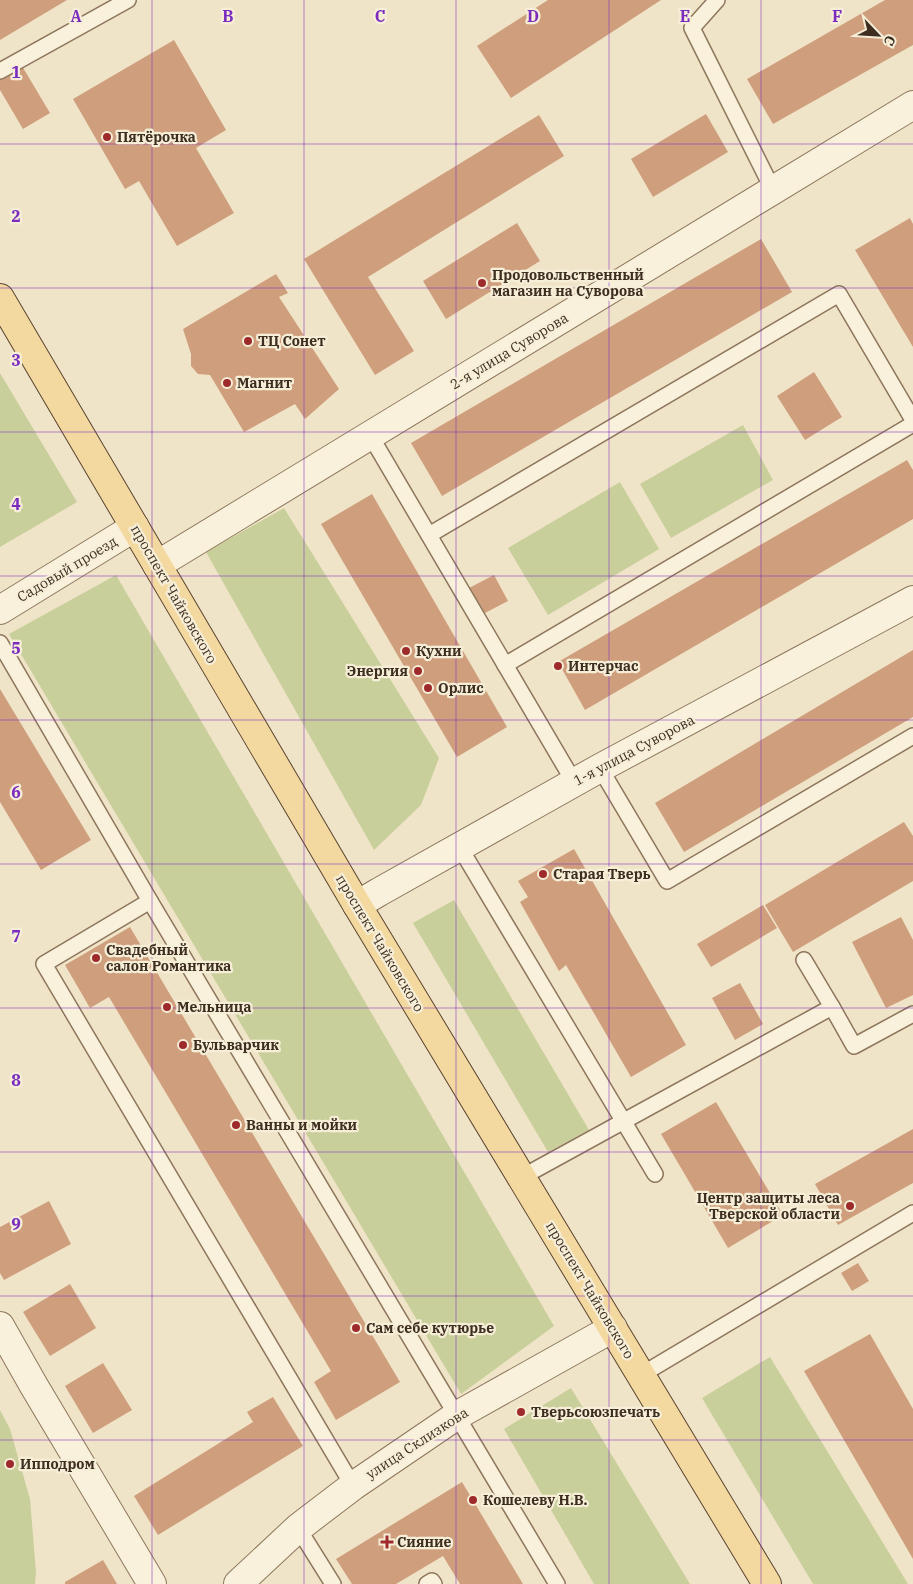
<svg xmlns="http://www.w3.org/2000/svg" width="913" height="1584" font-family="'IBM Plex Serif',serif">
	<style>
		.green { fill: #c9cf9b }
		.building { fill: #cf9f7d }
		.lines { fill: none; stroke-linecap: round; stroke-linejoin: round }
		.service-casing { stroke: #8d765c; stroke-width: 18 }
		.minor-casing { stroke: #8d765c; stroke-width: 30 }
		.tertiary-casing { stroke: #8d765c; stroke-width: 30 }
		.primary-casing { stroke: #5b4430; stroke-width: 30 }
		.service { stroke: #faf1dc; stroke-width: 15 }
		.minor { stroke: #faf1dc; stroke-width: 28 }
		.tertiary { stroke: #faf1dc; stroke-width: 28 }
		.primary { stroke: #f3d9a0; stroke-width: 28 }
		.grid { fill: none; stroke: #7b2cbf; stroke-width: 1; stroke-opacity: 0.55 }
		.poi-dot { fill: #9e2a2b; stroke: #f7eed8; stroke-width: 2 }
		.labels { text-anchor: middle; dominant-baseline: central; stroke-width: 4.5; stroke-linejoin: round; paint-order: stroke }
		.poi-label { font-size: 14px; font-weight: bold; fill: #3d2e20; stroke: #f7eed8; text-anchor: start }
		.street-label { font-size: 14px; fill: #3d2e20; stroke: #f7eed8 }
		.grid-label { font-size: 16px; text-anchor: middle; font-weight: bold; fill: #7b2cbf; stroke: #f7eed8; stroke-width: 4.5; stroke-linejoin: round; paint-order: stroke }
	</style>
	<rect width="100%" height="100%" fill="#f0e4c8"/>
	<!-- green -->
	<g class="green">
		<polygon points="0,373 77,502 0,547"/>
		<polygon points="743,425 773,480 671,538 640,484"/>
		<polygon points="620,482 659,549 548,615 508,548"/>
		<polygon points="284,508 439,758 421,805 374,850 206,552"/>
		<polygon points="116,575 554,1326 461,1394 9,634"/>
		<polygon points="454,900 589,1130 548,1152 413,923"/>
		<polygon points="770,1357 908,1584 813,1584 702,1398"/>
		<polygon points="571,1388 690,1584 594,1584 504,1429"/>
		<polygon points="0,1410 10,1429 30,1499 36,1572 35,1584 0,1584"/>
	</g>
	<!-- building -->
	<g class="building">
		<polygon points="0,0 67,0 0,40"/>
		<polygon points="548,0 661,0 511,98 477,46"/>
		<polygon points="885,0 913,0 913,45 773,124 747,79"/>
		<polygon points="174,40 226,130 196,148 234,213 177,246 139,181 125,189 73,99"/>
		<polygon points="22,66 50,113 23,129 0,90 0,79"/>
		<polygon points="706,114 728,152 653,197 631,159"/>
		<polygon points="539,115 564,156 368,277 414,351 375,375 304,259"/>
		<polygon points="910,218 913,224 913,347 855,250"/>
		<polygon points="517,223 540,261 446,319 423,281"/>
		<polygon points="761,239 792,292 442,496 411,443"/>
		<polygon points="276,274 288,293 279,297 339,389 305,419 295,404 244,432 210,375 198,374 191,366 191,354 183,329"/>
		<polygon points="814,372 842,417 805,440 777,396"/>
		<polygon points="907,460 913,470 913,519 585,710 558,662"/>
		<polygon points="372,494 507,727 457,757 321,524"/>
		<polygon points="494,575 508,601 483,614 469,588"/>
		<polygon points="913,650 913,717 684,852 655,803"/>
		<polygon points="0,689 91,840 41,870 0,802"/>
		<polygon points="904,822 913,836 913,881 793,952 765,905"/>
		<polygon points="574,849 686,1045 631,1077 566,965 559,971 520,902 528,897 518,881"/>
		<polygon points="763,905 777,928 711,967 697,944"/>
		<polygon points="901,917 913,940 913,995 886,1008 852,942"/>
		<polygon points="130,927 400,1382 336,1420 314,1382 331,1371 109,997 90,1008 65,965"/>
		<polygon points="740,983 763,1024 735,1040 712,998"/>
		<polygon points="716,1102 783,1215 728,1248 661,1134"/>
		<polygon points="913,1129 913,1183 838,1225 815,1184"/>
		<polygon points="49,1201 71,1244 4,1280 0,1273 0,1227"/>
		<polygon points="858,1263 869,1281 852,1291 841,1273"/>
		<polygon points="70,1284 96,1328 50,1356 23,1312"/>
		<polygon points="870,1334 913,1409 913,1559 804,1371"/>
		<polygon points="103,1363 132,1410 93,1433 65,1386"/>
		<polygon points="273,1397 303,1446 158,1535 134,1496 253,1422 247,1412"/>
		<polygon points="462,1482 523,1584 460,1584 443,1556 396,1584 352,1584 336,1559"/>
		<polygon points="103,1560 117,1584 65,1584 65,1582"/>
	</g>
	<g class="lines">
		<!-- service casing -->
		<g class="service-casing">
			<g id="service">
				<polyline points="717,0 692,28 773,190"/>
				<polyline points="0,71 128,0"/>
				<polyline points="370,435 574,782"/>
				<polyline points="429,535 839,294 913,420"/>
				<polyline points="0,643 150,901 557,1584"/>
				<polyline points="505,665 913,424"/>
				<polyline points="600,768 667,881 913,736"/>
				<polyline points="459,846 655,1174"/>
				<polyline points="150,901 44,964 353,1486"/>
				<polyline points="804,960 832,1007"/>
				<polyline points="522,1177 832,1007 854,1046 913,1014"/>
				<polyline points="641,1375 913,1213"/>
				<polyline points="298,1528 333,1584"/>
				<polyline points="427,1584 432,1581 434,1584"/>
			</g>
		</g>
		<!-- minor casing -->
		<g class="minor-casing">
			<g id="minor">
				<polyline points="157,565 913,105"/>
				<polyline points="0,610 135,527"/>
				<polyline points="357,905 379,892 600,768 913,600"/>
				<polyline points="0,1326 34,1386 152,1584"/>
			</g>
		</g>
		<!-- tertiary casing -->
		<g class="tertiary-casing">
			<polyline id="tertiary" points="238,1584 298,1528 353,1486 456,1416 613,1328"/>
		</g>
		<!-- primary casing -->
		<g class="primary-casing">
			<polyline id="primary" points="0,298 357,905 767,1584"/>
		</g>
		<!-- service -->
		<use href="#service" class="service"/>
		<!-- minor -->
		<use href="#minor" class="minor"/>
		<!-- tertiary -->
		<use href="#tertiary" class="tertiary"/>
		<!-- primary -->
		<use href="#primary" class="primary"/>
	</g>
	<!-- grid -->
	<path class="grid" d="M152 0V1584M304 0V1584M456 0V1584M609 0V1584M761 0V1584M0 144H913M0 288H913M0 432H913M0 576H913M0 720H913M0 864H913M0 1008H913M0 1152H913M0 1296H913M0 1440H913"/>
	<!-- markers -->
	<g class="poi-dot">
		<circle cx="107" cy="137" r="5"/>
		<circle cx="482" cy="283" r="5"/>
		<circle cx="248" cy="341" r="5"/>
		<circle cx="227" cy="383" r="5"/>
		<circle cx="406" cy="651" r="5"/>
		<circle cx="558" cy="666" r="5"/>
		<circle cx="418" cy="671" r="5"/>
		<circle cx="428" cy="688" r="5"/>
		<circle cx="543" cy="874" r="5"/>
		<circle cx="96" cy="958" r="5"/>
		<circle cx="167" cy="1007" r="5"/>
		<circle cx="183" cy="1045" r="5"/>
		<circle cx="236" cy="1125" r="5"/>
		<circle cx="850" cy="1206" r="5"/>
		<circle cx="356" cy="1328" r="5"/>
		<circle cx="521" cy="1412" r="5"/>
		<circle cx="10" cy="1464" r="5"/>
		<circle cx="473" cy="1500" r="5"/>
		<path d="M384.5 1534.5h5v5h5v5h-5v5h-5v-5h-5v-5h5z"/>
	</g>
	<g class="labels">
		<!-- poi labels -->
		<g class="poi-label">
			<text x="117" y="137">Пятёрочка</text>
			<text x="492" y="275">Продовольственный<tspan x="492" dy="16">магазин на Суворова</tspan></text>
			<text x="258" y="341">ТЦ Сонет</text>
			<text x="237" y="383">Магнит</text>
			<text x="416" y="651">Кухни</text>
			<text x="568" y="666">Интерчас</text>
			<text x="408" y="671" text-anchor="end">Энергия</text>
			<text x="438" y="688">Орлис</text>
			<text x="553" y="874">Старая Тверь</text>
			<text x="106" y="950">Свадебный<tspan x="106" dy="16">салон Романтика</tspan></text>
			<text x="177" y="1007">Мельница</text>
			<text x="193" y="1045">Бульварчик</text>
			<text x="246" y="1125">Ванны и мойки</text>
			<text x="840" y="1198" text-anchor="end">Центр защиты леса<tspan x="840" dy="16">Тверской области</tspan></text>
			<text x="366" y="1328">Сам себе кутюрье</text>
			<text x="531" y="1412">Тверьсоюзпечать</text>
			<text x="20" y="1464">Ипподром</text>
			<text x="483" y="1500">Кошелеву Н.В.</text>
			<text x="397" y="1542">Сияние</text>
		</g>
		<!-- street labels -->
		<g class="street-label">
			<text transform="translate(509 351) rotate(-31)">2-я улица Суворова</text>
			<text transform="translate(67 569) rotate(-31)">Садовый проезд</text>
			<text transform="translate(174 594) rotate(60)">проспект Чайковского</text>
			<text transform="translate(634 750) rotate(-28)">1-я улица Суворова</text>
			<text transform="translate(380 943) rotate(59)">проспект Чайковского</text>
			<text transform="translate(590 1290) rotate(59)">проспект Чайковского</text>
			<text transform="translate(417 1443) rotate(-33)">улица Склизкова</text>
		</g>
	</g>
	<g class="grid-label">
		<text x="76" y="22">A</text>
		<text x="228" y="22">B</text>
		<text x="380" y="22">C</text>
		<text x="533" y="22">D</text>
		<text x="685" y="22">E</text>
		<text x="837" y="22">F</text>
		<text x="16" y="78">1</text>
		<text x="16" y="222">2</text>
		<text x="16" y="366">3</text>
		<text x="16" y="510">4</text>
		<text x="16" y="654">5</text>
		<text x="16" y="798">6</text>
		<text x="16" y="942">7</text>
		<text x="16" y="1086">8</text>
		<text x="16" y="1230">9</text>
	</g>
	<!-- north arrow -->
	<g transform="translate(878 35) rotate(115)" stroke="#f7eed8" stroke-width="4" paint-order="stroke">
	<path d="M0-4L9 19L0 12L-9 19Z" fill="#3d2e20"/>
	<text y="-8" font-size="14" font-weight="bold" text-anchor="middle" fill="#3d2e20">С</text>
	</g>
</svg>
